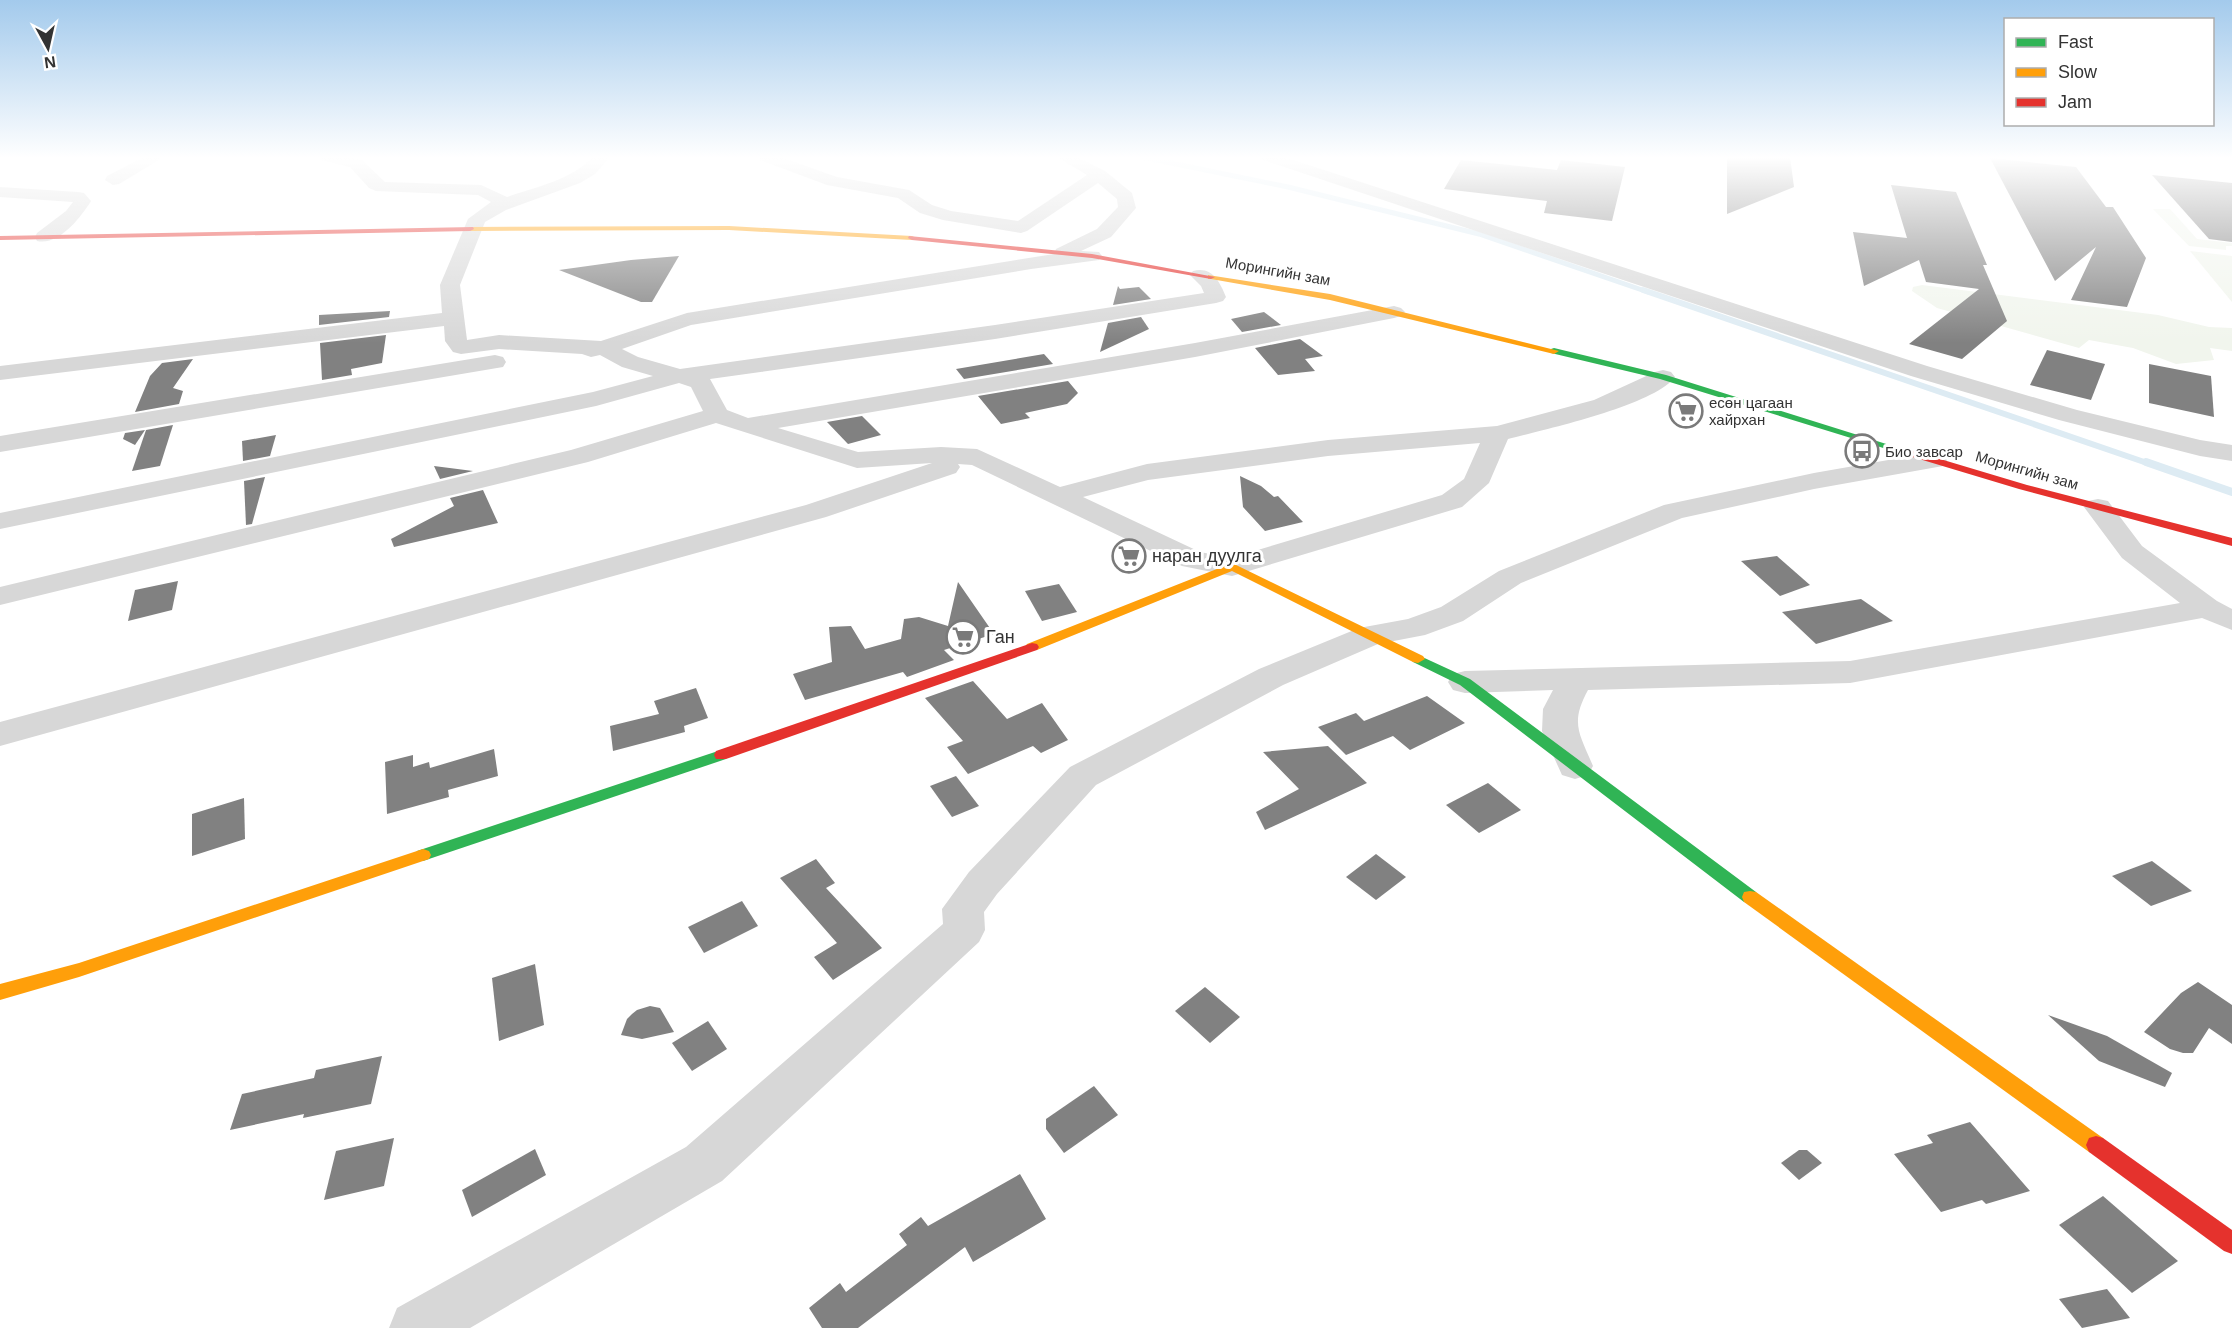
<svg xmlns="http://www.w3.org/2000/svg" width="2232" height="1328" font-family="Arial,sans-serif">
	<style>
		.green { fill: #f1f5ed }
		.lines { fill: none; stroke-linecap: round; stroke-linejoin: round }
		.stream-far2 { stroke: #ddebf3; stroke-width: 5 }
		.stream-far1 { stroke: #ddebf3; stroke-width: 6 }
		.stream { stroke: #ddebf3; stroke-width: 8 }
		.building { fill: #818181 }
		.street { fill: #d7d7d7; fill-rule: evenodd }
		.fast { fill: #30b455; fill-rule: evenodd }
		.slow { fill: #ff9f0a; fill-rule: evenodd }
		.jam { fill: #e5322d; fill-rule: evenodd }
		.labels { text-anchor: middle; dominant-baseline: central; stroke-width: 6; stroke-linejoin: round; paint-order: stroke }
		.far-street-label { font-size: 15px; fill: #333; stroke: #fff }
		.far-poi-label { font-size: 15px; fill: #333; stroke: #fff; text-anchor: start }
		.poi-label { font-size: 18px; fill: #333; stroke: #fff; text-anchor: start }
	</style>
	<rect width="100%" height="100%" fill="#fff"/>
	<!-- green -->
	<g class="green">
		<polygon points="2153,209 2170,209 2197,239 2232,243 2232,246 2226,246 2226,250 2189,246"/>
		<polygon points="2190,251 2232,256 2232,302"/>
		<polygon points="1922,285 2158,315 2209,327 2232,328 2232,351 2210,348 2214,360 2176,364 2133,348 2089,340 2079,348 1937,308 1912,291 1913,287"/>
	</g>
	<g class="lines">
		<!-- stream-far2 -->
		<polyline class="stream-far2" points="1142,157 1288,187 1479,234 1648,292"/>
		<!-- stream-far1 -->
		<polyline class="stream-far1" points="1643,290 2150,464"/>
		<!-- stream -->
		<polyline class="stream" points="2146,462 2232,492"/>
	</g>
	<!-- building -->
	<g class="building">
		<polygon points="1727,157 1790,157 1794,187 1727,214"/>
		<polygon points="1990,158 2076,167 2106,207 2113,207 2146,258 2127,307 2071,300 2096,247 2055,281"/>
		<polygon points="1461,160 1557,170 1561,160 1625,167 1612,221 1544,213 1547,201 1444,189"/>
		<polygon points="2152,175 2232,183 2232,242 2209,239"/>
		<polygon points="1891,185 1956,192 1987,265 1983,265 2007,321 1962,359 1909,344 1979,289 1926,282 1919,260 1864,286 1853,232 1907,238"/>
		<polygon points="679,256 652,302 641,302 559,270 631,260"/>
		<polygon points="1118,286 1120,289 1139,287 1151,299 1113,305"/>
		<polygon points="390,311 389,317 319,325 319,315"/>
		<polygon points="1264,312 1281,325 1242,332 1231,319"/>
		<polygon points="1141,317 1149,329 1100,352 1108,323"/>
		<polygon points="386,335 382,363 351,369 352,375 322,380 320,343"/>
		<polygon points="1300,339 1323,356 1305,359 1315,371 1278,375 1255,348"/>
		<polygon points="2047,350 2105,364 2091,400 2030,385"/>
		<polygon points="1044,354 1053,364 964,379 956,369"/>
		<polygon points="193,359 173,388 183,391 179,404 135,412 150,376 162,363"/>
		<polygon points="2149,364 2211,376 2214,417 2149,403"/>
		<polygon points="1068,381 1078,393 1067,404 1025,413 1030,418 1001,424 978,396"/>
		<polygon points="862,416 881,435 848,444 827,422"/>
		<polygon points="173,425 160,466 132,471 146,430"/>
		<polygon points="145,430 135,445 123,439 125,433"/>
		<polygon points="276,435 270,456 243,461 242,441"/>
		<polygon points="434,466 473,471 440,479"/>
		<polygon points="1240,476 1261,486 1274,497 1278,496 1303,522 1265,531 1243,507"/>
		<polygon points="265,477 252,524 246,525 244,481"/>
		<polygon points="483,490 498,523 394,547 391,539 454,506 450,498"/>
		<polygon points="1777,556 1810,585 1780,596 1741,561"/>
		<polygon points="178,581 172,610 128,621 135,590"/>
		<polygon points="958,582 994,634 944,650 954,660 907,677 903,672 805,700 793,674 832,662 829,627 851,626 865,649 901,639 904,619 919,617 948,626"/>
		<polygon points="1059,584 1077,612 1042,621 1025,591"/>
		<polygon points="1861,599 1893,621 1816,644 1782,612"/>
		<polygon points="973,681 1007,719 1042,703 1068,740 1041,753 1033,746 968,774 947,747 963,741 925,698"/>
		<polygon points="696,688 708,718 684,726 685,732 613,751 610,726 659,714 654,701"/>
		<polygon points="1427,696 1465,723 1410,750 1393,736 1346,755 1318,727 1356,713 1364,721"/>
		<polygon points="1328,746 1367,783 1265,830 1256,812 1299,789 1263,752"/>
		<polygon points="494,749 498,776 448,790 449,797 387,814 385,762 413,755 413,767 429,762 430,768"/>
		<polygon points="956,776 979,806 952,817 930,786"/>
		<polygon points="1488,783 1521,810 1479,833 1446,805"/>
		<polygon points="244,798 245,839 192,856 192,814"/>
		<polygon points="1376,854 1406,877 1376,900 1346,877"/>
		<polygon points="816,859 835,883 826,888 882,948 833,980 814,957 837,943 780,878"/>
		<polygon points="2152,861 2192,891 2151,906 2112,876"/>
		<polygon points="742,901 758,926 704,953 688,927"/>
		<polygon points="535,964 544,1025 499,1041 492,978"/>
		<polygon points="2198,982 2232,1005 2232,1044 2209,1028 2193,1053 2183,1053 2170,1049 2144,1032 2181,993"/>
		<polygon points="1205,987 1240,1017 1210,1043 1175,1011"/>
		<polygon points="650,1006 660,1008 674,1032 642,1039 621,1035 627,1019 632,1014 637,1010"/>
		<polygon points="2048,1015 2107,1036 2172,1073 2165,1087 2099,1061"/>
		<polygon points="708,1021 727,1049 692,1071 672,1043"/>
		<polygon points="382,1056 371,1104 303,1118 304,1114 230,1130 242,1094 314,1078 316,1070"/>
		<polygon points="1094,1086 1118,1115 1064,1153 1046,1129 1046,1119"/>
		<polygon points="1970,1122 2030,1191 1986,1204 1982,1200 1941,1212 1894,1154 1933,1143 1927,1135"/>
		<polygon points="394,1138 384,1186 324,1200 336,1151"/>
		<polygon points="535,1149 546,1175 472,1217 462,1190"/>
		<polygon points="1799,1150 1807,1150 1822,1163 1799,1180 1781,1163"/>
		<polygon points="1020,1174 1046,1219 973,1262 965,1247 858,1328 822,1328 809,1308 840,1283 846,1292 907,1245 899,1234 921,1217 928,1226"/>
		<polygon points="2103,1196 2178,1261 2132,1293 2059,1225"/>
		<polygon points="2107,1289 2130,1318 2082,1328 2059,1299"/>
	</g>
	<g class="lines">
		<!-- street -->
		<g class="street">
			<polygon points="144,157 164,157 119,184 113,185 105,180 107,176"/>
			<path d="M320 157H349L362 160 385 182 481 185 507 197C536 187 571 180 593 157H610L595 174 580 183 506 210 485 222 460 285 467 340 499 335 601 341 687 313 1054 254 1056 249 1097 229 1118 207 1117 199 1098 183 1027 231 1021 233 943 220 920 213 898 198 827 185 760 160 758 157H780L837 177 909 190 932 205 951 211 1018 221 1087 175 1057 157H1077L1105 171 1132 193 1136 208 1111 237 1081 251 1099 252 1102 256 1099 260 1031 269 691 325 622 349 638 357 680 369 995 325 1204 293 1201 286 1190 275 1193 271C1212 266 1220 282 1226 297L1223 301 1216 303 995 339 710 379 727 410 748 418 1195 343 1394 306 1401 308 1405 312 1401 316 1394 318 1195 357 778 428 858 452 941 447 977 449 1060 487 1147 464 1328 440 1497 426 1594 400 1655 372 1663 370 1671 372 1675 377C1655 405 1543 430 1508 439L1489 483 1462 507 1232 576 1182 566 972 465 958 464 960 467 956 473 826 517 0 746V722L806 505 932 463 857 468 716 423 588 462 0 605V587L571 450 703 411 691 387 679 383 596 406 0 529V513L593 392 653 376 622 367 600 355 591 357 582 354 499 349 461 354 453 352 445 341 444 326 0 380V366L442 313 440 285 468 219 491 202 478 195 376 191 369 188 350 167 322 160ZM1480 443 1464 479 1442 495 1231 558 1200 552 1083 497 1148 480 1328 456Z"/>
			<polygon points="1261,157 1284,157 1927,366 2077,410 2200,440 2232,445 2232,461 2200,456 2059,420 1911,376 1263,160"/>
			<path d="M0 187 78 192 84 193 91 201C81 217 59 246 37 241L35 237 37 233 66 211 73 202 0 197Z"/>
			<polygon points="495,355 503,357 506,362 503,367 0,452 0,436"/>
			<polygon points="1934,452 1943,454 1947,460 1943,466 1814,489 1682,518 1521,583 1463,621 1425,635 1378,644 1283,685 1096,785 997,894 984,912 985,930 979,942 722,1181 470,1328 389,1328 397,1308 686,1147 943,924 942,909 969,872 1070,767 1259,669 1359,628 1408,619 1441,607 1499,571 1664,505 1814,473"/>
			<path d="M2098 499 2108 501 2142 546 2217 601 2232 609V630L2202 618 1850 683 1588 690C1570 723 1579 733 1593 766L1588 775 1575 779 1562 775 1542 731 1543 709 1553 690 1465 693 1453 690 1448 682 1453 674 1465 671 1850 661 2180 603 2122 558 2084 507 2088 501Z"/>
		</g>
		<!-- fast -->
		<g class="fast">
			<polygon points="1554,348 1666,375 1915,453 1914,455 1906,455 1660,379 1551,353 1551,349"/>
			<polygon points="1418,655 1470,679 1756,892 1758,897 1756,902 1750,903 1744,902 1460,685 1413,662 1411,659"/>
			<polygon points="721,750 726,751 728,755 726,759 423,861 417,859 415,855 417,851"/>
		</g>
		<!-- slow -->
		<g class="slow">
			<polygon points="729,226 912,236 916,238 912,240 729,230 470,231 466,229 470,227"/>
			<polygon points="1208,275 1330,294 1559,351 1554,354 1330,300 1211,279 1208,279"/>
			<polygon points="1232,563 1423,656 1425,659 1418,663 1413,662 1232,571 1037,650 1027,650 1025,647 1027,644"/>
			<polygon points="423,849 429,851 431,855 429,859 79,977 0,1000 0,984 79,963"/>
			<polygon points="1750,891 1756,892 2103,1138 2106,1145 2103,1152 2096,1154 2089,1152 1744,902 1742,897 1744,892"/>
		</g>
		<!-- jam -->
		<g class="jam">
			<polygon points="473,227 474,229 470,231 0,240 0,236"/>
			<polygon points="909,236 1092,254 1215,277 1211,279 1092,258 912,240 908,238"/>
			<polygon points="1910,450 2027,485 2232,538 2232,546 2019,489 1906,455 1906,451"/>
			<polygon points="1032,643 1037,644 1039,647 1037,650 726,759 716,759 714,755 716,751"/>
			<polygon points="2096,1136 2103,1138 2232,1230 2232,1254 2224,1251 2089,1152 2086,1145 2089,1138"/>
		</g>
	</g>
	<!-- sky -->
	<linearGradient id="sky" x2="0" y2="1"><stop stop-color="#a3caec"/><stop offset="0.46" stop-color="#fff"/><stop offset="1" stop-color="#fff" stop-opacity="0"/></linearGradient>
	<rect width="2232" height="343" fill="url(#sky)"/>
	<!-- icons -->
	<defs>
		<g id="supermarket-ring" transform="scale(1.725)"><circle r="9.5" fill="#fff" stroke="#7a7a7a" stroke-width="1.5"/><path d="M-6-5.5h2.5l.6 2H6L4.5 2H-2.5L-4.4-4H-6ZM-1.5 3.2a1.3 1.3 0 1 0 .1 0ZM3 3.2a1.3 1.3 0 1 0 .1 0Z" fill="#7a7a7a"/></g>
		<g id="bus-ring" transform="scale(1.725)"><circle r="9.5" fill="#fff" stroke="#7a7a7a" stroke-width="1.5"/><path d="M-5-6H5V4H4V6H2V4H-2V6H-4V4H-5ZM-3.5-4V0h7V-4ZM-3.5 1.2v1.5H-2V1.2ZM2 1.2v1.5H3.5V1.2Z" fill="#7a7a7a"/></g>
	</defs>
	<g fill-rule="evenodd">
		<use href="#supermarket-ring" x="1686" y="411"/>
		<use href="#bus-ring" x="1862" y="451"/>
		<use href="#supermarket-ring" x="1129" y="556"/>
		<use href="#supermarket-ring" x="963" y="637"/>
	</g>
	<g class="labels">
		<!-- far-street labels -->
		<g class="far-street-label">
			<text transform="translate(1278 271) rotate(10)">Морингийн зам</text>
			<text transform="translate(2027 470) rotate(16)">Морингийн зам</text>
		</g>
		<!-- far-poi labels -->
		<g class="far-poi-label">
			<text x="1709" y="402">есөн цагаан<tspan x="1709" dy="17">хайрхан</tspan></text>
			<text x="1885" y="451">Био завсар</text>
		</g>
		<!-- poi labels -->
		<g class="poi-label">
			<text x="1152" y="556">наран дуулга</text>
			<text x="986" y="637">Ган</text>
		</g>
	</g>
	<!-- legend -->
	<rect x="2004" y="18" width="210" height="108" fill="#ffffff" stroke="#adadad" stroke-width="1.5"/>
	<rect x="2016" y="38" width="30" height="9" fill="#30b455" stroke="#adadad" stroke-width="1.5"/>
	<text x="2058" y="48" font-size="18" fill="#333333">Fast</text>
	<rect x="2016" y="68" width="30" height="9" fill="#ff9f0a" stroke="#adadad" stroke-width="1.5"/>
	<text x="2058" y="78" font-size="18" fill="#333333">Slow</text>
	<rect x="2016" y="98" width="30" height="9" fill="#e5322d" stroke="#adadad" stroke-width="1.5"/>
	<text x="2058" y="108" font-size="18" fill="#333333">Jam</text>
	<!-- north arrow -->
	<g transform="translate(48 48) rotate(172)" stroke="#ffffff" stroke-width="4.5" paint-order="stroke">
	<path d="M0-4.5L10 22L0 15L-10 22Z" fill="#333333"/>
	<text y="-9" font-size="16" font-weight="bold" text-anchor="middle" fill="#333333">N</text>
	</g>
</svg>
